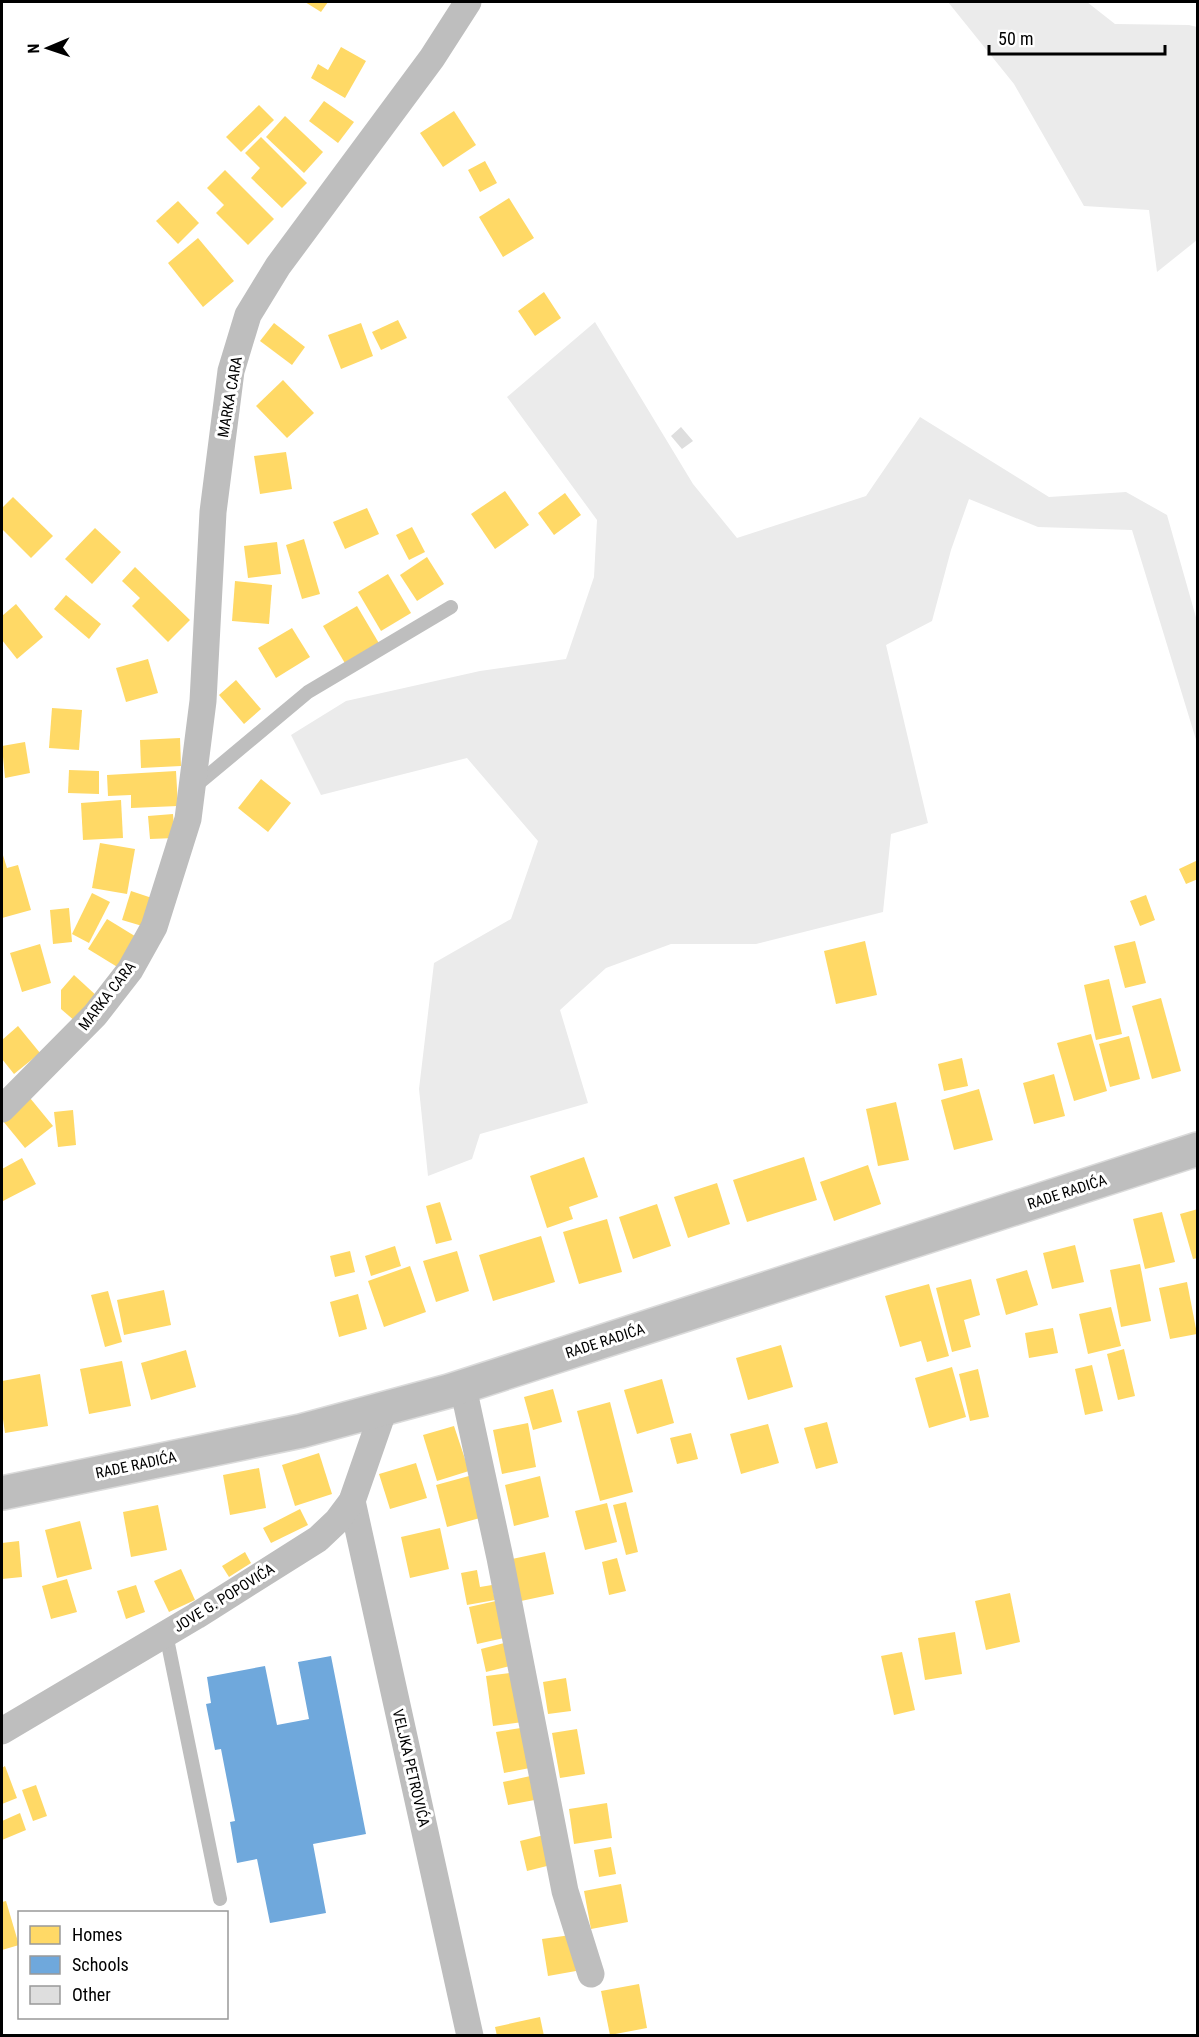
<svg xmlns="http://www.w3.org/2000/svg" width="1199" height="2037" font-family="'Roboto Condensed',sans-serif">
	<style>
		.green { fill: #ebebeb }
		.homes { fill: #ffd966 }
		.schools { fill: #6fa8dc }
		.building { fill: #dedede }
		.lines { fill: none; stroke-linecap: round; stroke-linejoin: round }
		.primary-casing { stroke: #dbdbdb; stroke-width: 36 }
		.lane { stroke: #bebebe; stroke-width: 14 }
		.street { stroke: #bebebe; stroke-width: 27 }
		.primary { stroke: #bebebe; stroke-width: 33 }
		.labels { text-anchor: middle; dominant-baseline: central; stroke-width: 6; stroke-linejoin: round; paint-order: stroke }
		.street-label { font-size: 15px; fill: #000; stroke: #fff }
	</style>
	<rect width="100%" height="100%" fill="#fff"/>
	<!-- green -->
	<g class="green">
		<polygon points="948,2 1087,2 1115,24 1189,25 1197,27 1197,240 1157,272 1149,210 1084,206 1014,84"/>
		<polygon points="595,322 693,484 737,538 866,496 920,417 1049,497 1126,492 1167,515 1197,621 1197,743 1132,530 1038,527 969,499 951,550 932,621 886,645 928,823 891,834 883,912 756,944 671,944 606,968 560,1010 588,1103 480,1134 472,1159 428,1176 419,1089 434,963 511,919 538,841 467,758 321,795 291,735 346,701 480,671 566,659 594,577 597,520 507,397"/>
	</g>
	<!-- homes -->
	<g class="homes">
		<polygon points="305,2 328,2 321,12"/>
		<polygon points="341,47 366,61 345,98 311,78 318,64 328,70"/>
		<polygon points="324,101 354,122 338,143 309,121"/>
		<polygon points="259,105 274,120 241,152 226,137"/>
		<polygon points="454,111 476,145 443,167 420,133"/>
		<polygon points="285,116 323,152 304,173 266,137"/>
		<polygon points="261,137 307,183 282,208 251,178 260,168 245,153"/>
		<polygon points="485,161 497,183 480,192 468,170"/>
		<polygon points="225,170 274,219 248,245 216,213 224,205 207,188"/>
		<polygon points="509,198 534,238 503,257 479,217"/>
		<polygon points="178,201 199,223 178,244 156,221"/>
		<polygon points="198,238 234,281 203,307 168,263"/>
		<polygon points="544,292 561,318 535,336 518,311"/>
		<polygon points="398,320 407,338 381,350 372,332"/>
		<polygon points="274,323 305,347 292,365 260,341"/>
		<polygon points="361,323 373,356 341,369 328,335"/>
		<polygon points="283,380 314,413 287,438 256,406"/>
		<polygon points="286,452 292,489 260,494 254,456"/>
		<polygon points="505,491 529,525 495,549 471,514"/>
		<polygon points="565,493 581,515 554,535 538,513"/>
		<polygon points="13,497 53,536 31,558 2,529 2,508"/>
		<polygon points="367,508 379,534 345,549 333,522"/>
		<polygon points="412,527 425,552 409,560 396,535"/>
		<polygon points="95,528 121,552 92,584 65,559"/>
		<polygon points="304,539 320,594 302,599 286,545"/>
		<polygon points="277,542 281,574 248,578 244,546"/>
		<polygon points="427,557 444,584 417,601 400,575"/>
		<polygon points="135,567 190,620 168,642 132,606 140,598 122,581"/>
		<polygon points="388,574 411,613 381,631 358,592"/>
		<polygon points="235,581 272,585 269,624 232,621"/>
		<polygon points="66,595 101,624 89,639 54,609"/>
		<polygon points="16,604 43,637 17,659 2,640 2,616"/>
		<polygon points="357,606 380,645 346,665 323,626"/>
		<polygon points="292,628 310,657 276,678 258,648"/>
		<polygon points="148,659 158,693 126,702 116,668"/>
		<polygon points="236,680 261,709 244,724 219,695"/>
		<polygon points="52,708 82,710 79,750 49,748"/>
		<polygon points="180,738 181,766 141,768 140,740"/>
		<polygon points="25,742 30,773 5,778 2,746"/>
		<polygon points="69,770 99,771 99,794 68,793"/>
		<polygon points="176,771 178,806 131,808 131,795 108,796 107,775"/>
		<polygon points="261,779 291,803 268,832 238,808"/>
		<polygon points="121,800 123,838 83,840 81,803"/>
		<polygon points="173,814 175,838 150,839 148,816"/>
		<polygon points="100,843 135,849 127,894 92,888"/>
		<polygon points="2,852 7,868 18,865 31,910 2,918"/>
		<polygon points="1198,860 1198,879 1186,884 1179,869"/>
		<polygon points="131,891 158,900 149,928 122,920"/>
		<polygon points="92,893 110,902 89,943 72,934"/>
		<polygon points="1146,895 1155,920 1140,926 1130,901"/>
		<polygon points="69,908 72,942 53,944 50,910"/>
		<polygon points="107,919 138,938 119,968 88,949"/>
		<polygon points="865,941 877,995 836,1004 824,951"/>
		<polygon points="1135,941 1146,983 1125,988 1114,946"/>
		<polygon points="40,944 51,983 22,992 10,953"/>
		<polygon points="74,975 98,997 76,1022 61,1009 61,990"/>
		<polygon points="1109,979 1122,1034 1096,1040 1084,985"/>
		<polygon points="1161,998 1181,1071 1152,1079 1132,1006"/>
		<polygon points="18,1026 40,1053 14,1074 2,1059 2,1040"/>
		<polygon points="1091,1034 1107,1091 1074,1101 1057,1043"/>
		<polygon points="1129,1036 1140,1079 1110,1087 1099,1044"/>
		<polygon points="962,1058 968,1086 944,1091 938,1064"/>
		<polygon points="1054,1074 1065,1116 1034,1124 1023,1083"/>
		<polygon points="979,1089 993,1140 954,1150 941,1100"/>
		<polygon points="30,1098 53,1126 25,1148 3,1121"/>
		<polygon points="896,1102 909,1160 878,1166 866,1109"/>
		<polygon points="73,1110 76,1145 58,1147 54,1112"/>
		<polygon points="584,1157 598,1197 569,1207 573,1219 547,1228 530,1176"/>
		<polygon points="804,1157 817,1200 747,1222 733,1180"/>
		<polygon points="22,1158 36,1184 3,1201 2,1198 2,1169"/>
		<polygon points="868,1165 881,1204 834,1221 820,1182"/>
		<polygon points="717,1183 730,1224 688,1238 674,1197"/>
		<polygon points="440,1202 452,1240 436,1244 426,1206"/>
		<polygon points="657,1204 671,1246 633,1259 619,1217"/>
		<polygon points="1198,1209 1198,1258 1193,1259 1180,1214"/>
		<polygon points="1162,1212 1175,1262 1145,1269 1133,1219"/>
		<polygon points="607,1219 622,1272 579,1284 563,1232"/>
		<polygon points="541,1236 555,1282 493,1301 479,1255"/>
		<polygon points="1075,1245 1084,1282 1052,1289 1043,1253"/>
		<polygon points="395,1246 401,1266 371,1276 365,1256"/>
		<polygon points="350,1251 355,1272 335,1277 330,1256"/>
		<polygon points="457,1251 469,1291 436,1302 423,1261"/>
		<polygon points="1140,1264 1151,1321 1121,1327 1110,1270"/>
		<polygon points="410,1266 426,1312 384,1327 368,1281"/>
		<polygon points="1027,1270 1038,1305 1006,1315 996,1279"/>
		<polygon points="971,1279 980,1315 964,1320 971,1347 952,1352 936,1288"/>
		<polygon points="1187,1282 1197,1334 1170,1339 1159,1288"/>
		<polygon points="929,1284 949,1356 927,1362 921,1341 900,1347 885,1296"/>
		<polygon points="164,1290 171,1325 124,1335 117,1300"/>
		<polygon points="108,1291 122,1342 105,1347 91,1295"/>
		<polygon points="358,1294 367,1329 339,1337 330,1302"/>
		<polygon points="1111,1307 1121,1346 1088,1354 1079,1314"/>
		<polygon points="1053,1328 1058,1353 1029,1358 1025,1333"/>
		<polygon points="781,1345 793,1387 748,1400 736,1358"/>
		<polygon points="1124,1349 1135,1396 1118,1400 1107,1354"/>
		<polygon points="186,1350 196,1387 151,1400 141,1363"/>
		<polygon points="122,1361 131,1406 89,1414 80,1369"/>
		<polygon points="1092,1365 1103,1411 1085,1415 1075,1369"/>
		<polygon points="952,1367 966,1417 929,1428 915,1378"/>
		<polygon points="978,1369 989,1417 970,1421 959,1374"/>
		<polygon points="40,1374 48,1426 5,1433 2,1412 2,1381"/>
		<polygon points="662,1379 674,1423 637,1434 624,1390"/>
		<polygon points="553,1389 562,1422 533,1430 524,1397"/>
		<polygon points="610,1402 633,1492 600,1501 577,1411"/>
		<polygon points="827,1422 838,1463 816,1469 804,1428"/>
		<polygon points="528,1423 536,1467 502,1474 493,1430"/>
		<polygon points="768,1424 779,1463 741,1474 730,1434"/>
		<polygon points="454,1426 469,1471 437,1481 423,1435"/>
		<polygon points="691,1433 698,1459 677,1464 670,1438"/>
		<polygon points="319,1453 332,1494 295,1506 282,1465"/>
		<polygon points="416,1463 427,1498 390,1509 379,1474"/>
		<polygon points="259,1468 266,1508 230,1515 223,1475"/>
		<polygon points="469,1476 480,1518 447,1527 436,1485"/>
		<polygon points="540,1476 549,1517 514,1526 505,1485"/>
		<polygon points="626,1502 638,1552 626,1555 613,1505"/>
		<polygon points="607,1503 617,1542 585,1550 575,1511"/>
		<polygon points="158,1505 167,1550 131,1557 123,1512"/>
		<polygon points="300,1509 308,1525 271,1543 263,1528"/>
		<polygon points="80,1521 92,1569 57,1578 45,1530"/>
		<polygon points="440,1528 449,1569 410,1578 401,1537"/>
		<polygon points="19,1541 22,1577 2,1579 2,1543"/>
		<polygon points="245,1552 251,1563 229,1577 222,1566"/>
		<polygon points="545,1552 554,1594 521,1601 512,1559"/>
		<polygon points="617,1558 626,1591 609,1595 602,1562"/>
		<polygon points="181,1569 195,1600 169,1612 154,1581"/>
		<polygon points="477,1570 480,1587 492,1585 495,1600 467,1605 461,1573"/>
		<polygon points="67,1579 77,1612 51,1619 42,1586"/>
		<polygon points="136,1585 145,1612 126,1619 117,1591"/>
		<polygon points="1010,1593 1020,1642 986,1650 975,1601"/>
		<polygon points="496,1601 504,1638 477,1644 469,1607"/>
		<polygon points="955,1632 962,1674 925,1680 918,1638"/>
		<polygon points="508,1642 514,1665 486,1672 481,1649"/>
		<polygon points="902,1652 915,1710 894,1715 881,1656"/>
		<polygon points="517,1672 523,1722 493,1726 486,1676"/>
		<polygon points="566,1678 571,1711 548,1714 543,1682"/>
		<polygon points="527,1727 535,1767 504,1773 496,1732"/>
		<polygon points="577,1729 585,1774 560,1778 552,1733"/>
		<polygon points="5,1766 17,1798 2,1804 2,1768"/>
		<polygon points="535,1775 540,1799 508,1805 503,1782"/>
		<polygon points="36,1785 47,1816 33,1821 22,1790"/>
		<polygon points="607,1803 612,1838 574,1844 569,1809"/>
		<polygon points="20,1813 26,1830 2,1840 2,1821"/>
		<polygon points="544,1835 551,1865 527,1871 520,1841"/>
		<polygon points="611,1847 616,1874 599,1877 594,1850"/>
		<polygon points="621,1884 628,1922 591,1929 584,1891"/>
		<polygon points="6,1901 19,1945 2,1950 2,1902"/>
		<polygon points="571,1935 576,1971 548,1976 542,1939"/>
		<polygon points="639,1984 647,2028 610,2035 601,1991"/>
		<polygon points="540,2017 544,2036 497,2036 495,2027"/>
	</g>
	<!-- schools -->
	<polygon class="schools" points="331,1656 366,1834 313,1844 326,1913 270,1923 257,1859 237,1863 230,1822 235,1821 221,1749 215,1750 206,1704 211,1703 207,1677 265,1666 277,1725 309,1719 298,1662"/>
	<!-- building -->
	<polygon class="building" points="681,427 693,441 682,449 671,436"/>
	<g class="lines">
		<!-- primary casing -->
		<g class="primary-casing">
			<polyline id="primary" points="2,1493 301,1431 449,1391 1198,1149"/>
		</g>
		<!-- lane -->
		<g class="lane">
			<polyline points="193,788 308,692 451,607"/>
			<polyline points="166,1634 220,1899"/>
		</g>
		<!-- street -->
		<g class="street">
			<polyline points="2,1109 95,1015 130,970 154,927 188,819 203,701 213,512 231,371 248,315 278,266 432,58 468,2"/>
			<polyline points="463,1387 500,1558 565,1891 591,1974"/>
			<polyline points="352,1501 470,2036"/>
			<polyline points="2,1731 196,1616 318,1539 337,1521 352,1501 384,1409"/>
		</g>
		<!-- primary -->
		<use href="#primary" class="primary"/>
	</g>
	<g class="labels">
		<!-- street labels -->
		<g class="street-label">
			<text transform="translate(230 397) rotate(-80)">MARKA CARA</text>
			<text transform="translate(107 996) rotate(-52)">MARKA CARA</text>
			<text transform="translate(1067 1192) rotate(-18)">RADE RADIĆA</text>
			<text transform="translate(605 1341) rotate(-18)">RADE RADIĆA</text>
			<text transform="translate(136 1465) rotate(-12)">RADE RADIĆA</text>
			<text transform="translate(224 1598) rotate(-32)">JOVE G. POPOVIĆA</text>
			<text transform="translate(411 1768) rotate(77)">VELJKA PETROVIĆA</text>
		</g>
	</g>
	<!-- border -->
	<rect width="1199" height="2037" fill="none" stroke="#000000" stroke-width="6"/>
	<!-- legend -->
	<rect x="18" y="1911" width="210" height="108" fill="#ffffff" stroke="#999999" stroke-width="1.5"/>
	<rect x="30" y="1926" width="30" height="18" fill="#ffd966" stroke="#999999" stroke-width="1.5"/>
	<text x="72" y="1941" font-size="18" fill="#000000">Homes</text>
	<rect x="30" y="1956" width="30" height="18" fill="#6fa8dc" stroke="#999999" stroke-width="1.5"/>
	<text x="72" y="1971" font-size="18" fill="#000000">Schools</text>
	<rect x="30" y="1986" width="30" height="18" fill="#dedede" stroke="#999999" stroke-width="1.5"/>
	<text x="72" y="2001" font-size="18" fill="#000000">Other</text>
	<!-- north arrow -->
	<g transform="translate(48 48) rotate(268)" stroke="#ffffff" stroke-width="4.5" paint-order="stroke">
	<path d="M0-4.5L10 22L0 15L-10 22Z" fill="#000000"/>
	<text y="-9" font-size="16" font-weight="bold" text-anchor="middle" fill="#000000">N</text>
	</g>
	<!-- scale -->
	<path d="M989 45v9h176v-9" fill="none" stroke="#000000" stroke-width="3"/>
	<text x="998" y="45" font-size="18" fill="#000000" stroke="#ffffff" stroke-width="4.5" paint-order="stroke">50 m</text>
</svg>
